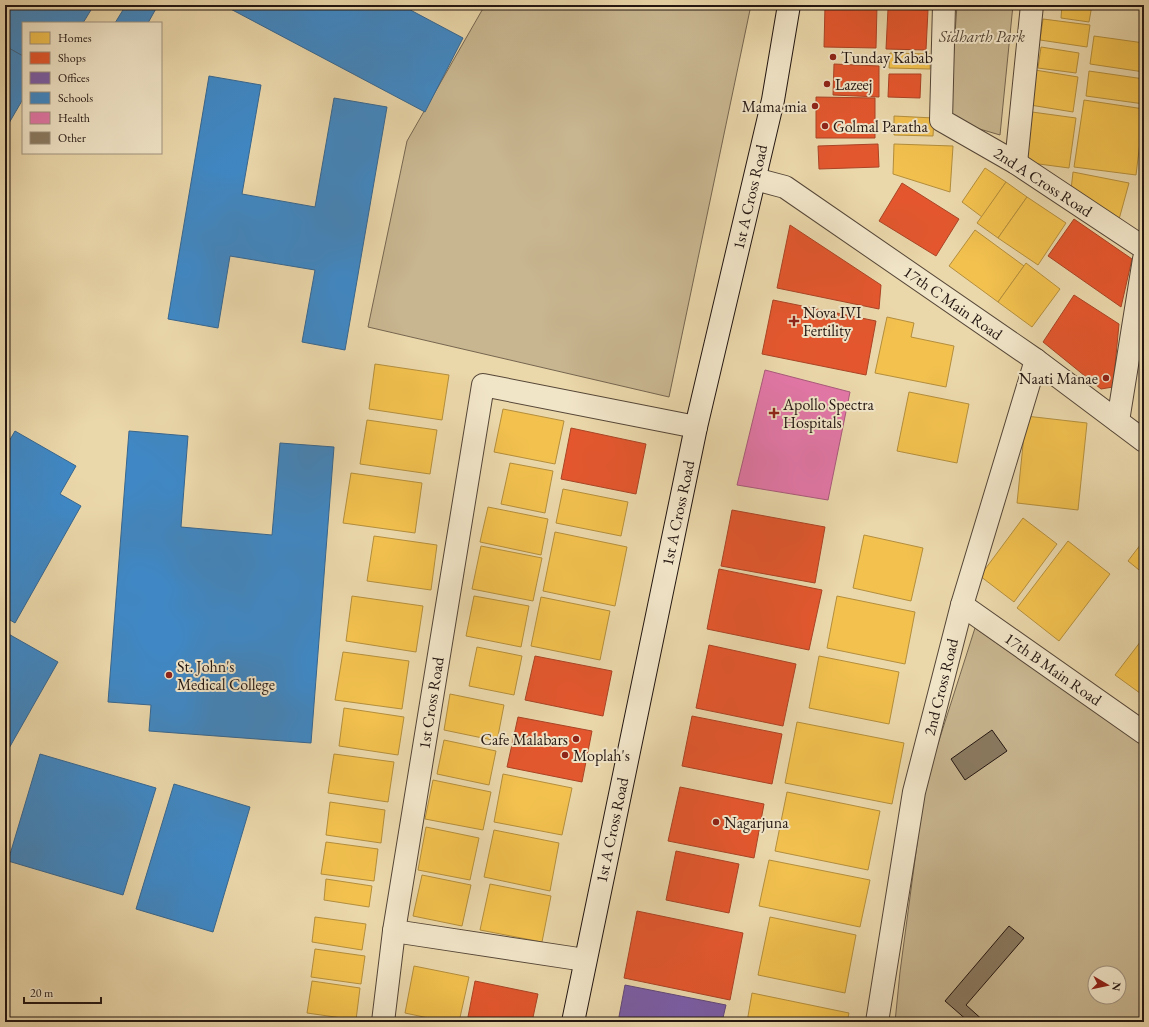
<svg xmlns="http://www.w3.org/2000/svg" width="1149" height="1027" font-family="'EB Garamond',serif">
	<style>
		.green { fill: #c8b690; stroke: #766650; fill-rule: evenodd }
		.homes { fill: #f2c14e; stroke: #b48e3c }
		.shops { fill: #e4572e; stroke: #aa4425 }
		.offices { fill: #7b5ea7; stroke: #61487a }
		.schools { fill: #3f88c5; stroke: #37668f }
		.health { fill: #e377a8; stroke: #a95a7b }
		.building { fill: #8a7a61; stroke: #231611 }
		.lines { fill: none; stroke-linecap: round; stroke-linejoin: round }
		.street-casing { stroke: #554637; stroke-width: 24 }
		.secondary-casing { stroke: #231611; stroke-width: 24 }
		.street { stroke: #f1e5c8; stroke-width: 22 }
		.secondary { stroke: #f1e5c8; stroke-width: 22 }
		.poi-dot { fill: #8f2418; stroke: #f1e5c8; stroke-width: 1.5 }
		.labels { text-anchor: middle; dominant-baseline: central; stroke-width: 4; stroke-linejoin: round; paint-order: stroke }
		.park-label { font-size: 16px; font-style: italic; fill: #554637; stroke: #f1e5c8 }
		.poi-label { font-size: 16px; fill: #231611; stroke: #f1e5c8; text-anchor: start }
		.street-label { font-size: 16px; fill: #231611; stroke: #f1e5c8 }
	</style>
	<rect width="100%" height="100%" fill="#ead7aa"/>
	<filter id="stains"><feTurbulence type="fractalNoise" baseFrequency=".005" numOctaves="4"/><feColorMatrix values="0 0 0 0 .2 0 0 0 0 .09 0 0 0 0 .02 0 0 0 .5 -.17"/></filter>
	<radialGradient id="worn" r=".72"><stop offset=".6" stop-color="#630" stop-opacity="0"/><stop offset="1" stop-color="#630" stop-opacity=".3"/></radialGradient>
	<!-- green -->
	<g class="green">
		<polygon points="485,5 751,5 669,397 368,327 407,141"/>
		<polygon points="957,5 1013,5 1000,135 949,120"/>
		<path d="M975 628 1144 746V1022H895L900 972 918 837 920 800ZM1095 973H1119V997H1095Z"/>
	</g>
	<!-- homes -->
	<g class="homes">
		<polygon points="1062,5 1092,5 1089,22 1061,18"/>
		<polygon points="1043,19 1090,25 1087,47 1040,40"/>
		<polygon points="1094,36 1144,43 1144,72 1090,64"/>
		<polygon points="1041,47 1079,53 1076,73 1038,68"/>
		<polygon points="890,53 930,54 930,69 889,68"/>
		<polygon points="1035,70 1078,77 1073,112 1030,105"/>
		<polygon points="1089,71 1144,79 1144,104 1086,96"/>
		<polygon points="1084,100 1144,109 1136,175 1074,167"/>
		<polygon points="1032,112 1076,118 1069,168 1024,162"/>
		<polygon points="894,116 934,118 933,136 894,135"/>
		<polygon points="894,144 953,146 950,192 893,174"/>
		<polygon points="985,168 1006,182 982,217 962,202"/>
		<polygon points="1073,172 1129,183 1118,223 1071,190"/>
		<polygon points="1006,182 1027,197 998,238 977,223"/>
		<polygon points="1027,197 1066,223 1038,265 998,238"/>
		<polygon points="975,230 1024,266 998,302 949,266"/>
		<polygon points="1026,263 1060,289 1032,327 998,302"/>
		<polygon points="887,317 914,323 911,337 954,346 946,387 875,373"/>
		<polygon points="375,364 449,375 442,420 369,409"/>
		<polygon points="909,392 969,404 957,463 897,451"/>
		<polygon points="503,409 564,421 555,464 494,452"/>
		<polygon points="1026,416 1087,423 1078,510 1017,503"/>
		<polygon points="367,420 437,430 430,474 360,464"/>
		<polygon points="510,463 553,471 545,513 501,504"/>
		<polygon points="351,473 422,483 415,533 343,523"/>
		<polygon points="563,489 628,502 621,536 556,523"/>
		<polygon points="488,507 548,519 541,555 480,542"/>
		<polygon points="1023,518 1057,544 1014,602 980,576"/>
		<polygon points="555,532 627,547 615,606 543,591"/>
		<polygon points="864,535 923,548 911,601 853,588"/>
		<polygon points="374,536 437,545 431,590 367,581"/>
		<polygon points="1144,540 1144,574 1128,561"/>
		<polygon points="1068,541 1110,574 1059,641 1017,608"/>
		<polygon points="481,546 542,558 533,601 472,589"/>
		<polygon points="352,596 423,606 416,652 346,641"/>
		<polygon points="474,596 529,606 521,647 466,636"/>
		<polygon points="837,596 915,612 905,664 827,648"/>
		<polygon points="541,597 610,611 600,660 531,646"/>
		<polygon points="1144,637 1144,696 1115,675"/>
		<polygon points="477,647 522,656 514,695 469,686"/>
		<polygon points="343,652 409,661 402,709 335,700"/>
		<polygon points="819,656 899,672 889,724 809,708"/>
		<polygon points="450,694 504,705 497,741 444,730"/>
		<polygon points="344,708 404,717 398,755 339,746"/>
		<polygon points="797,722 904,743 892,804 785,783"/>
		<polygon points="444,740 496,751 489,785 437,774"/>
		<polygon points="334,754 394,762 388,802 328,793"/>
		<polygon points="503,774 572,788 562,835 494,822"/>
		<polygon points="433,780 491,792 483,830 425,819"/>
		<polygon points="787,792 880,811 868,870 775,851"/>
		<polygon points="330,802 385,810 381,843 326,835"/>
		<polygon points="426,827 479,838 470,880 418,870"/>
		<polygon points="494,830 559,843 550,891 484,877"/>
		<polygon points="326,842 378,849 374,881 321,874"/>
		<polygon points="769,860 870,880 860,927 759,906"/>
		<polygon points="422,875 471,885 462,926 413,916"/>
		<polygon points="326,879 372,886 369,907 324,900"/>
		<polygon points="490,884 551,896 542,942 480,930"/>
		<polygon points="315,917 366,924 362,950 312,942"/>
		<polygon points="770,917 856,935 845,993 758,975"/>
		<polygon points="315,949 365,956 361,984 311,977"/>
		<polygon points="414,966 469,977 459,1022 447,1022 405,1013"/>
		<polygon points="312,981 360,988 356,1020 307,1013"/>
		<polygon points="752,993 849,1013 847,1022 747,1022"/>
	</g>
	<!-- shops -->
	<g class="shops">
		<polygon points="825,5 877,5 876,48 824,47"/>
		<polygon points="890,5 928,5 928,6"/>
		<polygon points="888,9 928,10 926,50 886,49"/>
		<polygon points="834,64 879,66 879,97 833,95"/>
		<polygon points="889,74 921,74 920,98 888,97"/>
		<polygon points="816,97 875,98 875,138 816,138"/>
		<polygon points="878,144 879,167 819,169 818,146"/>
		<polygon points="902,183 959,219 936,256 879,221"/>
		<polygon points="1074,219 1132,259 1121,307 1048,256"/>
		<polygon points="790,225 881,285 879,309 777,288"/>
		<polygon points="1074,295 1119,324 1113,387 1101,389 1043,342"/>
		<polygon points="773,300 876,321 866,375 762,354"/>
		<polygon points="571,428 646,444 636,494 561,479"/>
		<polygon points="732,510 825,527 815,583 721,566"/>
		<polygon points="719,569 822,590 809,650 707,629"/>
		<polygon points="709,645 796,664 783,726 696,708"/>
		<polygon points="535,656 612,671 603,716 525,700"/>
		<polygon points="692,716 782,734 772,784 682,766"/>
		<polygon points="518,717 592,731 582,782 507,767"/>
		<polygon points="680,787 764,804 754,858 668,841"/>
		<polygon points="676,851 739,864 729,913 666,900"/>
		<polygon points="637,911 743,933 730,1000 624,978"/>
		<polygon points="475,981 538,994 532,1022 467,1022"/>
	</g>
	<!-- offices -->
	<polygon class="offices" points="625,985 726,1005 722,1022 618,1022"/>
	<!-- schools -->
	<g class="schools">
		<polygon points="5,5 94,5 83,23 23,23 23,56 5,46"/>
		<polygon points="126,5 158,5 148,23 115,23"/>
		<polygon points="223,5 401,5 463,38 425,112"/>
		<polygon points="5,46 23,56 23,99 5,130"/>
		<polygon points="209,76 261,85 242,194 315,207 334,98 387,107 345,350 302,342 315,270 230,256 218,328 168,319"/>
		<polygon points="15,431 76,466 60,494 81,506 15,623 5,617 5,448"/>
		<polygon points="129,431 188,436 181,527 272,535 280,443 334,447 311,743 149,731 151,705 108,702"/>
		<polygon points="5,632 58,662 8,750 5,748"/>
		<polygon points="40,754 156,788 123,895 8,861"/>
		<polygon points="174,784 250,807 213,932 136,909"/>
	</g>
	<!-- health -->
	<polygon class="health" points="765,370 850,392 828,500 737,485"/>
	<!-- building -->
	<g class="building">
		<polygon points="992,730 1007,751 965,780 951,759"/>
		<polygon points="1009,926 1024,938 966,1005 985,1022 969,1022 945,1001"/>
	</g>
	<g class="lines">
		<!-- street casing -->
		<g class="street-casing">
			<g id="street">
				<polyline points="944,5 941,120 1016,163 1144,248"/>
				<polyline points="1016,163 1032,5"/>
				<polyline points="755,179 785,187 1036,360 1144,441"/>
				<polyline points="1118,421 1144,259"/>
				<polyline points="962,605 1144,733"/>
				<polyline points="394,931 585,960"/>
				<polyline points="383,1022 394,931 483,385 696,427"/>
				<polyline points="877,1022 914,792 962,605 1036,360"/>
			</g>
		</g>
		<!-- secondary casing -->
		<g class="secondary-casing">
			<polyline id="secondary" points="573,1022 696,427 773,100 789,5"/>
		</g>
		<!-- street -->
		<use href="#street" class="street"/>
		<!-- secondary -->
		<use href="#secondary" class="secondary"/>
	</g>
	<!-- markers -->
	<g class="poi-dot">
		<circle cx="833" cy="57" r="4"/>
		<circle cx="827" cy="84" r="4"/>
		<circle cx="815" cy="106" r="4"/>
		<circle cx="825" cy="126" r="4"/>
		<path d="M792 315h4v4h4v4h-4v4h-4v-4h-4v-4h4z"/>
		<circle cx="1106" cy="378" r="4"/>
		<path d="M772 407h4v4h4v4h-4v4h-4v-4h-4v-4h4z"/>
		<circle cx="169" cy="675" r="4"/>
		<circle cx="576" cy="739" r="4"/>
		<circle cx="565" cy="755" r="4"/>
		<circle cx="716" cy="822" r="4"/>
	</g>
	<g class="labels">
		<!-- park labels -->
		<g class="park-label">
			<text x="982" y="36">Sidharth Park</text>
		</g>
		<!-- poi labels -->
		<g class="poi-label">
			<text x="841" y="57">Tunday Kabab</text>
			<text x="835" y="84">Lazeej</text>
			<text x="807" y="106" text-anchor="end">Mama mia</text>
			<text x="833" y="126">Golmal Paratha</text>
			<text x="803" y="312">Nova IVI<tspan x="803" dy="18">Fertility</tspan></text>
			<text x="1098" y="378" text-anchor="end">Naati Manae</text>
			<text x="783" y="404">Apollo Spectra<tspan x="783" dy="18">Hospitals</tspan></text>
			<text x="177" y="666">St. John's<tspan x="177" dy="18">Medical College</tspan></text>
			<text x="568" y="739" text-anchor="end">Cafe Malabars</text>
			<text x="573" y="755">Moplah's</text>
			<text x="724" y="822">Nagarjuna</text>
		</g>
		<!-- street labels -->
		<g class="street-label">
			<text transform="translate(1043 182) rotate(33)">2nd A Cross Road</text>
			<text transform="translate(750 197) rotate(-77)">1st A Cross Road</text>
			<text transform="translate(953 303) rotate(35)">17th C Main Road</text>
			<text transform="translate(678 513) rotate(-78)">1st A Cross Road</text>
			<text transform="translate(1053 669) rotate(35)">17th B Main Road</text>
			<text transform="translate(941 687) rotate(-76)">2nd Cross Road</text>
			<text transform="translate(431 703) rotate(-81)">1st Cross Road</text>
			<text transform="translate(612 830) rotate(-78)">1st A Cross Road</text>
		</g>
	</g>
	<!-- margin -->
	<rect width="1149" height="1027" fill="none" stroke="#ead7aa" stroke-width="20"/>
	<rect x="6" y="6" width="1137" height="1015" fill="none" stroke="#231611" stroke-width="2"/>
	<rect x="10" y="10" width="1129" height="1007" fill="none" stroke="#231611"/>
	<!-- legend -->
	<rect x="22" y="22" width="140" height="132" fill="#f1e5c8" stroke="#9f927f"/>
	<rect x="30" y="32" width="20" height="12" fill="#f2c14e" stroke="#9f927f"/>
	<text x="58" y="42" font-size="12" fill="#231611">Homes</text>
	<rect x="30" y="52" width="20" height="12" fill="#e4572e" stroke="#9f927f"/>
	<text x="58" y="62" font-size="12" fill="#231611">Shops</text>
	<rect x="30" y="72" width="20" height="12" fill="#7b5ea7" stroke="#9f927f"/>
	<text x="58" y="82" font-size="12" fill="#231611">Offices</text>
	<rect x="30" y="92" width="20" height="12" fill="#3f88c5" stroke="#9f927f"/>
	<text x="58" y="102" font-size="12" fill="#231611">Schools</text>
	<rect x="30" y="112" width="20" height="12" fill="#e377a8" stroke="#9f927f"/>
	<text x="58" y="122" font-size="12" fill="#231611">Health</text>
	<rect x="30" y="132" width="20" height="12" fill="#8a7a61" stroke="#9f927f"/>
	<text x="58" y="142" font-size="12" fill="#231611">Other</text>
	<!-- north arrow -->
	<g transform="translate(1107 985) rotate(99)"><circle r="19" fill="#f1e5c8" stroke="#9f927f"/>
	<path d="M0-3L7 15L0 10L-7 15Z" fill="#8f2418"/>
	<text y="-6" font-size="11" font-weight="bold" text-anchor="middle" fill="#231611">N</text>
	</g>
	<!-- scale -->
	<path d="M24 997v6h77v-6" fill="none" stroke="#231611" stroke-width="2"/>
	<text x="30" y="997" font-size="12" fill="#231611" stroke="#f1e5c8" stroke-width="3" paint-order="stroke">20 m</text>
	<rect width="100%" height="100%" filter="url(#stains)"/>
	<rect width="100%" height="100%" fill="url(#worn)"/>
</svg>
